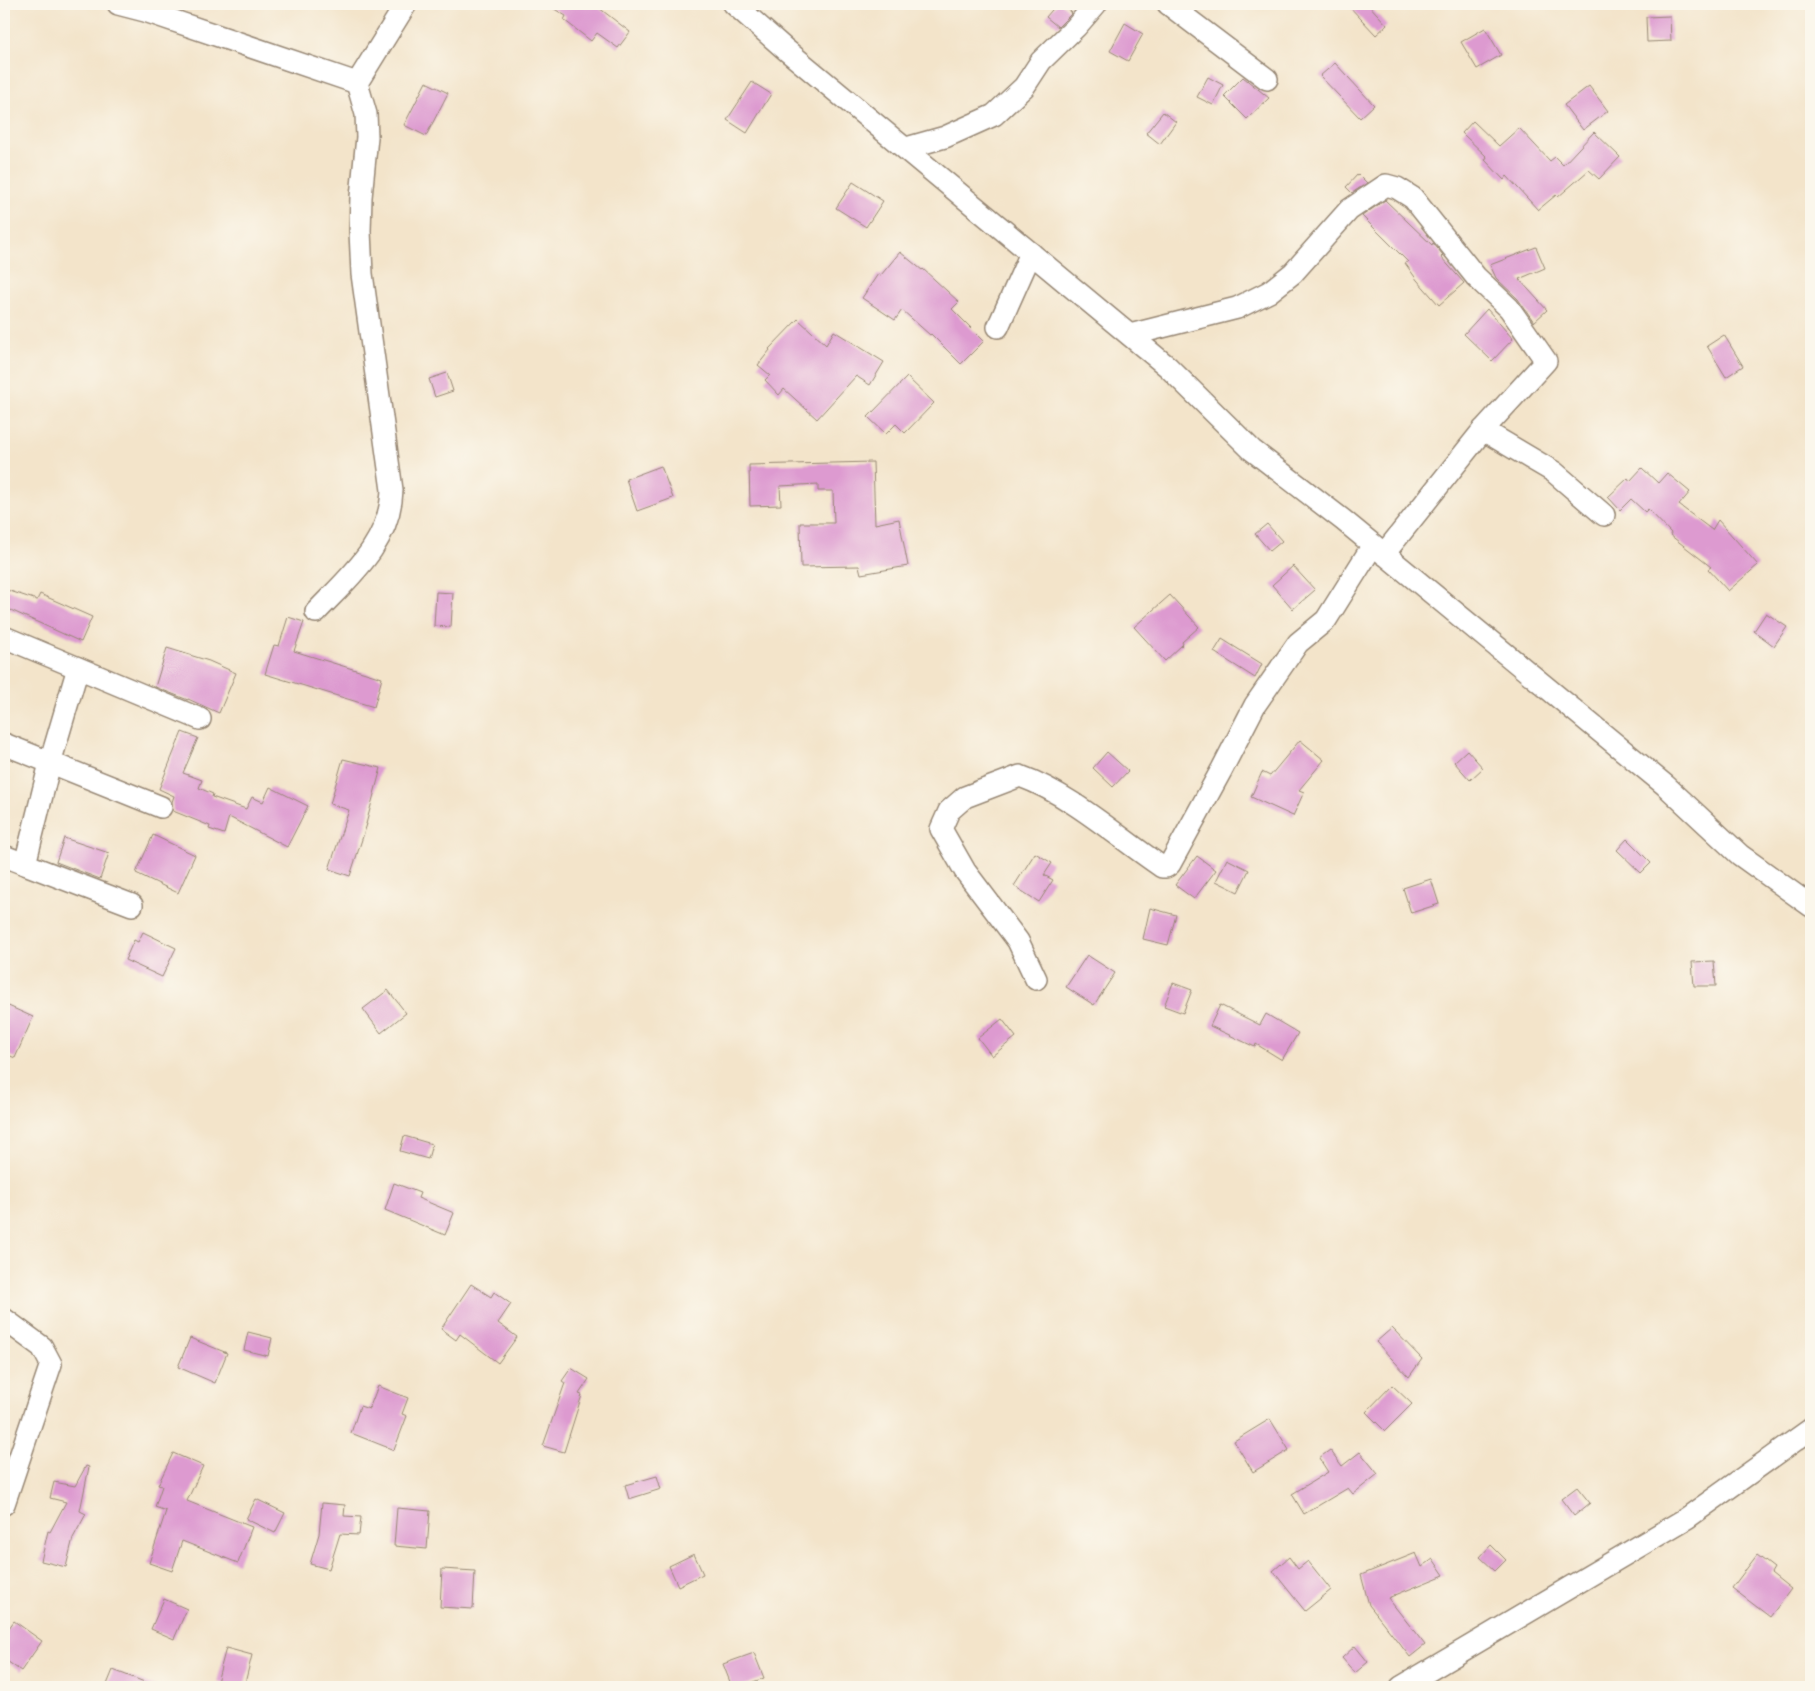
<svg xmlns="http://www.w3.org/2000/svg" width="1815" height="1691" font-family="Pangolin,sans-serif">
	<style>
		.building { fill: #dd9ad0 }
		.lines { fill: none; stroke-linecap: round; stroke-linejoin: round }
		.street-casing { stroke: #978774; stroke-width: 24 }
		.street { stroke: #fff; stroke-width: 21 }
	</style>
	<rect width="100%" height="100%" fill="#fbf7ec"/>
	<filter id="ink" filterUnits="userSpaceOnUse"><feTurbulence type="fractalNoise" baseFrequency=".02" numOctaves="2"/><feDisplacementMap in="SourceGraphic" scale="10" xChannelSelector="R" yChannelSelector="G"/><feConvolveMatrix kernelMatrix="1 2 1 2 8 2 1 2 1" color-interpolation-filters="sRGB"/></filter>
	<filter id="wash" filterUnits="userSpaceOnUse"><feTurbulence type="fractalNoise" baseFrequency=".0096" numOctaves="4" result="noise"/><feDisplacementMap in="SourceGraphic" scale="20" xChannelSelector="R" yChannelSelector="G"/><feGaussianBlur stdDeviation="1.12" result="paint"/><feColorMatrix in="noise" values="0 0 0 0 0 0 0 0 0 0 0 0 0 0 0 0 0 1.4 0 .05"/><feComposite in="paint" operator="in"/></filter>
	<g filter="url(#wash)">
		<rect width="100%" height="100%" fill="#f3e4ca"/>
		<g id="blocks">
			<!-- building -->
			<g class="building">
				<polygon points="546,4 594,4 630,32 618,48 597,33 591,41 564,20 566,16"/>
				<polygon points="1057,4 1062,4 1072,13 1058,27 1046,17"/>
				<polygon points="1347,4 1368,4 1387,25 1376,35"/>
				<polygon points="1670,16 1671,41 1647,42 1646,17"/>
				<polygon points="1125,23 1143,34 1128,61 1110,51"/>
				<polygon points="1485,28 1501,55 1477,69 1461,42"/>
				<polygon points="1335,63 1374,105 1360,118 1320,76"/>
				<polygon points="1208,77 1223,85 1213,105 1197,97"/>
				<polygon points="1243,77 1269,98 1247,119 1224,96"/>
				<polygon points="426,82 448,93 426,136 404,125"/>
				<polygon points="752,82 771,94 747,133 727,120"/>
				<polygon points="1589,86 1608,111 1583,130 1564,105"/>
				<polygon points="1163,112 1176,122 1160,144 1146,133"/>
				<polygon points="1473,121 1499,146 1519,128 1550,161 1555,157 1563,165 1594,132 1620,157 1599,179 1589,170 1558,197 1556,195 1538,210 1507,176 1504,180 1485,160 1487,157 1462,133"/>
				<polygon points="1358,174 1367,183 1352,193 1346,187"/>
				<polygon points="853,182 883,201 866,227 836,208"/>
				<polygon points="1385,200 1432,245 1433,243 1443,255 1441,257 1464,283 1439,305 1417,280 1405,263 1408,262 1362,216"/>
				<polygon points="1536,247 1545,268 1519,279 1547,310 1534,322 1518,299 1496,278 1490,265"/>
				<polygon points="900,252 922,270 923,269 959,302 952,309 984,341 961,364 931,334 930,335 902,310 895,320 862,298 878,274 881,275"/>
				<polygon points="1487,309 1513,339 1492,361 1464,334"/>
				<polygon points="798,319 826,345 834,331 884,362 870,385 856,376 817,419 784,389 779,395 765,380 770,375 758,365 770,350 769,349"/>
				<polygon points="1724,335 1743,366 1726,377 1707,346"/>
				<polygon points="447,373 453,391 435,397 429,379"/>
				<polygon points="907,377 934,403 905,433 896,424 886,434 868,417"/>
				<polygon points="873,462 875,524 899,519 908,566 861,574 859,566 801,567 800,523 834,523 833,491 818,491 818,484 780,486 781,505 750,506 749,465"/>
				<polygon points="661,466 673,498 637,511 626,479"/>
				<polygon points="1642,468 1658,483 1667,473 1690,492 1679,505 1712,530 1718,520 1758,565 1728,591 1708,569 1711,567 1670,535 1671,533 1648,509 1645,512 1631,499 1620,510 1608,497 1628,478 1630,481"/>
				<polygon points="1267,524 1282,541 1270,551 1255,534"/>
				<polygon points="1293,566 1315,590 1293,609 1272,585"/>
				<polygon points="4,589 37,600 40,594 92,617 81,642 4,607"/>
				<polygon points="436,592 453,593 451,627 434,626"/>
				<polygon points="1170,595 1199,627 1182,642 1183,644 1165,661 1134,627"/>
				<polygon points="1766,613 1787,627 1774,646 1754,631"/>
				<polygon points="288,617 304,622 294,651 382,678 374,707 265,674 274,645 279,646"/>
				<polygon points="1222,639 1262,664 1255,678 1214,652"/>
				<polygon points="167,648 209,661 236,673 219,713 188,699 188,700 155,687"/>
				<polygon points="182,732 198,738 183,773 202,780 199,788 213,794 212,797 246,809 252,797 263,802 270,787 308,806 287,847 229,817 224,834 209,829 210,826 173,811 172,802 174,796 159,789"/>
				<polygon points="1300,740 1324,760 1299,790 1304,792 1293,816 1251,797 1262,772 1270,776"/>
				<polygon points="1467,750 1483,768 1470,780 1454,762"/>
				<polygon points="1107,752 1128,771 1113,787 1093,768"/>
				<polygon points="343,759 381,768 366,824 367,824 350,876 329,869 349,810 330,804"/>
				<polygon points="153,835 195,855 178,893 136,873"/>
				<polygon points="64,838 109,853 100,879 56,862"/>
				<polygon points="1627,839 1651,863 1641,873 1617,850"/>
				<polygon points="1035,853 1052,863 1044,875 1053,880 1039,902 1014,886"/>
				<polygon points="1197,856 1216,870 1194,899 1175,885"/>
				<polygon points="1227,859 1249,870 1238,892 1216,881"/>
				<polygon points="1431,879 1439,904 1411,913 1403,888"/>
				<polygon points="1150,908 1176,915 1168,945 1143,939"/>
				<polygon points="143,932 176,948 162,977 125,960 134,940 138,942"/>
				<polygon points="1087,955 1115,973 1094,1005 1066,987"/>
				<polygon points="1714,961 1716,986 1694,986 1692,962"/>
				<polygon points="1173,983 1192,990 1183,1013 1164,1006"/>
				<polygon points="388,990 406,1013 381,1033 363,1009"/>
				<polygon points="4,1004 33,1017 15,1058 4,1053"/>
				<polygon points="1220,1005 1260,1025 1266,1014 1298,1033 1282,1060 1256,1044 1255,1047 1210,1026"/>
				<polygon points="1002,1019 1016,1037 992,1056 978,1038"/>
				<polygon points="404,1136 432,1144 428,1159 400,1151"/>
				<polygon points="394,1183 420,1193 418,1198 454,1213 445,1235 385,1210"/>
				<polygon points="471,1284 491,1297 494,1292 511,1304 498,1323 517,1337 498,1363 460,1334 456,1340 441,1329"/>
				<polygon points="1392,1328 1422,1359 1409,1377 1376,1342"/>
				<polygon points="248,1332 272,1338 268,1356 244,1350"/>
				<polygon points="190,1338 227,1353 215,1383 178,1367"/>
				<polygon points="571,1368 589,1379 579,1394 582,1395 564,1452 543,1446 565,1383 562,1381"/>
				<polygon points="1392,1385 1412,1404 1385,1431 1366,1412"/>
				<polygon points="378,1386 408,1398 402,1414 407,1416 394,1450 351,1433 360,1406 369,1409"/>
				<polygon points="1270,1419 1289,1450 1253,1472 1234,1441"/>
				<polygon points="1330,1450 1342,1466 1360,1452 1378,1474 1353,1494 1348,1488 1304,1514 1292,1494 1328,1472 1319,1458"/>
				<polygon points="173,1453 203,1466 187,1501 252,1527 238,1563 182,1541 172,1571 149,1563 166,1511 155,1507 162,1486 158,1485"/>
				<polygon points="86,1466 89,1467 80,1511 86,1514 73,1538 66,1567 41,1561 48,1531 50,1532 66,1502 50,1498 54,1482 75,1486"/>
				<polygon points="657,1476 661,1489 629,1499 625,1485"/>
				<polygon points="1577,1487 1590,1503 1574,1516 1561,1499"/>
				<polygon points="256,1499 285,1513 275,1533 246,1519"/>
				<polygon points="322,1503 345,1505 344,1516 361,1517 359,1535 340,1534 329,1569 310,1564 319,1534"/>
				<polygon points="397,1508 430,1511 427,1549 394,1546"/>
				<polygon points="1491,1545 1506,1560 1495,1571 1480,1557"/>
				<polygon points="1416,1553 1422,1567 1433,1559 1444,1575 1388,1598 1425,1645 1410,1657 1369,1605 1361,1575"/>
				<polygon points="694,1554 703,1574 678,1586 669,1566"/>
				<polygon points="1757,1555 1774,1568 1771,1573 1791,1589 1770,1617 1732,1588"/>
				<polygon points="1289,1557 1298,1569 1308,1561 1331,1590 1305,1611 1273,1571"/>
				<polygon points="442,1569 475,1571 473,1609 440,1607"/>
				<polygon points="164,1599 187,1609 174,1639 151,1629"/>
				<polygon points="14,1621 42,1641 21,1671 4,1659 4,1635"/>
				<polygon points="1355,1646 1368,1662 1355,1673 1342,1658"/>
				<polygon points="226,1648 252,1655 244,1687 236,1687 217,1682"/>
				<polygon points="754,1653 764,1678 739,1687 732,1687 723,1664"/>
				<polygon points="113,1670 155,1686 155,1687 106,1687"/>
			</g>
		</g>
	</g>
	<g filter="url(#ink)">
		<use href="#blocks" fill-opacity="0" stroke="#978774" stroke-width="1"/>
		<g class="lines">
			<!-- street casing -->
			<g class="street-casing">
				<g id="street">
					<polyline points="118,4 145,11 357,83"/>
					<polyline points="734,4 785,49 1168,367 1252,450 1343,520 1665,785 1740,855 1811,906"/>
					<polyline points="1168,4 1267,79"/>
					<polyline points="906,148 945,137 994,115 1024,87 1041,61 1076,27 1096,4"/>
					<polyline points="998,327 1031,253"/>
					<polyline points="1130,335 1237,308 1269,292 1293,273 1349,210 1386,185 1397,188 1413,198 1476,277 1509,308 1546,361 1483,430 1384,554"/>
					<polyline points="1483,430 1554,472 1604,515"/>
					<path d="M316 612C350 576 390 544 392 490L362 274 360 231 361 197 367 137 366 114 357 83 406 4"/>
					<polyline points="4,637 200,719"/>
					<polyline points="4,744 161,807"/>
					<polyline points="4,856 132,905"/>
					<polyline points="25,864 50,763 78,668"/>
					<path d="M1036 979 1018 941 965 871 941 829 949 811 965 797 1020 776C1072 795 1116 836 1162 867H1166L1170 864 1222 769 1255 705 1298 643 1326 620 1373 545"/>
					<polyline points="4,1319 42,1347 51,1364 4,1504"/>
					<polyline points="1401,1687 1687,1518 1811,1429"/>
				</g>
			</g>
			<!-- street -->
			<use href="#street" class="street"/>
		</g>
	</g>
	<!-- margin -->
	<rect width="1815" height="1691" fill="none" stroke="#fbf7ec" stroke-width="20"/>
</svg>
